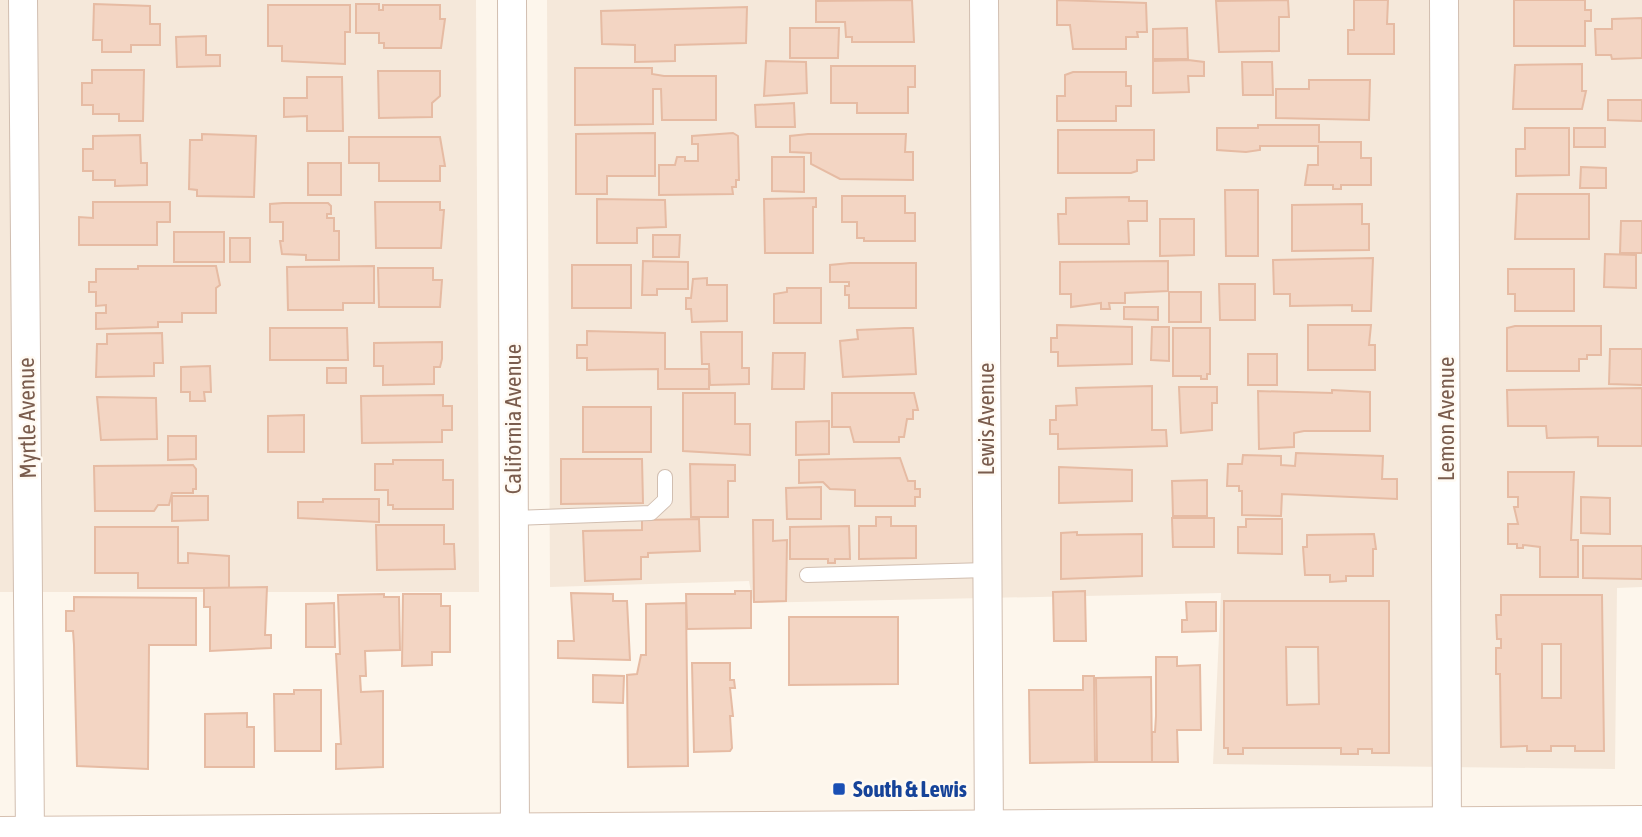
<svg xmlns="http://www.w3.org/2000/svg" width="1642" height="837" font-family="'Asap Condensed',sans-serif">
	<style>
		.residential { fill: #f5e8da }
		.building { fill: #f3d5c3; stroke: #e6bba3; stroke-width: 2; fill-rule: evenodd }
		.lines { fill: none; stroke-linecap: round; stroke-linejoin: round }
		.service-casing { stroke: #d1beb0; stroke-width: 16 }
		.minor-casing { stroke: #d1beb0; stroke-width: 30 }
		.secondary-casing { stroke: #d6c0b0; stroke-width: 40 }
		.service { stroke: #fff; stroke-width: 14 }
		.minor { stroke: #fff; stroke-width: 28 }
		.secondary { stroke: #fff; stroke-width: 38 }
		.transit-dot { fill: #1a4fb4; stroke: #fffaf3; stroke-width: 2.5 }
		.labels { text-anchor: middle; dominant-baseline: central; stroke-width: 5; stroke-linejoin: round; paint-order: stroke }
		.street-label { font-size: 23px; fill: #7a5c4d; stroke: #fffaf3 }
		.transit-label { font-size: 23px; font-weight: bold; fill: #164399; stroke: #fffaf3; text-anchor: start }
	</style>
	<rect width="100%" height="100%" fill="#fdf6ec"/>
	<!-- residential -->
	<g class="residential">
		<polygon points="0,0 476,0 479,592 0,592"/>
		<polygon points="547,0 1642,0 1642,587 1617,588 1615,769 1213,764 1221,593 753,603 749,581 550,587"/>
	</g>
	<!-- building -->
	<g class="building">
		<polygon points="912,0 914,42 852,42 852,37 846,37 845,22 816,22 816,1"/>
		<polygon points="1057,0 1146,3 1147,32 1137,32 1138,37 1126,37 1126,49 1073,49 1070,25 1057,25"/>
		<polygon points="1288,0 1289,17 1279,17 1279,51 1219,52 1216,1"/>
		<polygon points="1354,0 1388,0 1387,24 1394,24 1394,54 1348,54 1348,30 1354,30"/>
		<polygon points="1514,0 1585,0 1585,10 1591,10 1591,21 1585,21 1585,46 1514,46"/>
		<polygon points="94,4 150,6 150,24 160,24 160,45 131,45 131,52 102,52 102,40 93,40"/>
		<polygon points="356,4 379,4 379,10 383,10 383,5 440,5 440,19 445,19 441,48 384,48 384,43 379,43 379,33 356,33"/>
		<polygon points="268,5 350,5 350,32 345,32 345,64 282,61 282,46 268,46"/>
		<polygon points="747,7 746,43 675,45 675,61 635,62 635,45 602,44 601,11"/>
		<polygon points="1642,18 1642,58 1612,59 1611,55 1596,55 1595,29 1612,29 1612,19"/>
		<polygon points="790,28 839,28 838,58 790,58"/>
		<polygon points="1187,28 1188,59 1153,59 1153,29"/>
		<polygon points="206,36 206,55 220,55 220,66 177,67 176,37"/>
		<polygon points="1188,60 1204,62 1204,76 1188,76 1189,92 1153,93 1153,61"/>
		<polygon points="766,61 806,62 807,93 764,96"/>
		<polygon points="1242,62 1272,62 1273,95 1243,95"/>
		<polygon points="1582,64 1582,91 1586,91 1582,109 1513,109 1515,65"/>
		<polygon points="831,66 915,66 915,87 908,87 908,113 857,113 857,103 831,103"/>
		<polygon points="575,68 652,68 652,74 664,76 716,76 716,120 662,120 661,89 653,89 653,124 575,125"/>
		<polygon points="92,70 144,70 143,121 119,121 119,114 93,114 93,105 82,105 82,83 92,83"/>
		<polygon points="378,71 440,71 440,96 432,103 432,117 379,118"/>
		<polygon points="1073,72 1126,72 1126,86 1131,86 1131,106 1116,106 1116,121 1057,121 1057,96 1065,96 1065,75"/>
		<polygon points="307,77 342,77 343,131 307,131 307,116 284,117 284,98 307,98"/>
		<polygon points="1309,80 1370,80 1369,120 1276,118 1276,89 1309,89"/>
		<polygon points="1608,100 1642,100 1642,121 1608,120"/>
		<polygon points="794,103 795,127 756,127 755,105"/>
		<polygon points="1258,125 1319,125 1319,142 1361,142 1361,158 1371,158 1371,185 1341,185 1341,189 1333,189 1333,185 1305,185 1308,165 1318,165 1318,146 1260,146 1260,150 1246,152 1217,150 1217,128 1258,128"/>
		<polygon points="1525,128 1569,128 1569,175 1516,176 1516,149 1525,149"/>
		<rect x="1574" y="128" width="31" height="19"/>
		<polygon points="1058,130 1154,130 1154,160 1137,160 1137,171 1131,173 1058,173"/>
		<polygon points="655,133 655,176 607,176 607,194 576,194 576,134"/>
		<polygon points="733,133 738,136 739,180 736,180 736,187 732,187 733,194 659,195 659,165 675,165 677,157 685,157 685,161 698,161 698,144 692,144 692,136"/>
		<polygon points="202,134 256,136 254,197 197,196 197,190 189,189 190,140 202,140"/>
		<polygon points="808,134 906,134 905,152 913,152 913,180 840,179 811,164 811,153 790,152 790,136"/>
		<polygon points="140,135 141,163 147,163 147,185 115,186 115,180 93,180 93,171 83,171 83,149 93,149 93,136"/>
		<polygon points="349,137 440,137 445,166 440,166 440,181 379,181 379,163 349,163"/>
		<polygon points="772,157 804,157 804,192 772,191"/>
		<rect x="308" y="163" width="33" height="32"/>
		<polygon points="1581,167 1606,168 1606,188 1580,188"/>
		<polygon points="1225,190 1258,190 1258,256 1226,256"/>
		<polygon points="1517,194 1589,194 1589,239 1515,239"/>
		<polygon points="842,196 905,196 905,213 915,213 915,241 864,241 864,238 857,238 857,222 842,222"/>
		<polygon points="1129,197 1129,201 1147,201 1147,221 1128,221 1129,244 1059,244 1058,214 1066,214 1066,198"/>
		<polygon points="816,198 816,207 813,207 813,253 765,253 764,199"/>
		<polygon points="597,199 665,200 666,227 637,228 637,243 597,243"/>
		<polygon points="93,202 170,202 170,222 157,222 157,245 79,245 79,217 93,218"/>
		<polygon points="375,202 440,202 440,210 444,210 441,248 376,248"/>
		<polygon points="283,203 328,203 331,206 331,214 327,214 327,218 334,218 334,231 339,231 339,260 306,260 306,255 282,254 280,241 283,241 283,222 270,222 270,204"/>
		<polygon points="1362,204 1362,224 1369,224 1369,250 1292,251 1292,205"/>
		<polygon points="1160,219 1194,219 1194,255 1160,256"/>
		<polygon points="1621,221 1642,221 1642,253 1620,253"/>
		<rect x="174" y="232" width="50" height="30"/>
		<polygon points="653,235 680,235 679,257 653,257"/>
		<rect x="230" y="238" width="20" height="24"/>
		<polygon points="1605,254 1636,255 1636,288 1604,287"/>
		<polygon points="1373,258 1371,311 1352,311 1352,305 1290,306 1290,294 1274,294 1273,260"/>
		<polygon points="643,261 688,262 688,289 657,289 657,295 642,295"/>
		<polygon points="1168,261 1168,291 1125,293 1125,303 1109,303 1110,309 1101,309 1101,303 1071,307 1071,294 1060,294 1060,262"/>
		<polygon points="850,263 916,263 916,308 849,308 849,295 845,295 845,286 849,286 849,282 830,282 830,265"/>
		<rect x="572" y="265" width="59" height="43"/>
		<polygon points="138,266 216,266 220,285 216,288 216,313 182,313 182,322 158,322 158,327 96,329 96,313 106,313 106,305 96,306 96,292 89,292 89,282 96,282 96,269 138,269"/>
		<polygon points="374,266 374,303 343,303 343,310 288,310 287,267"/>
		<polygon points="378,268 433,268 433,280 442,280 440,307 379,307"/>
		<polygon points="1508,269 1574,269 1574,311 1515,311 1515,294 1508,294"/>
		<polygon points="707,278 707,285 727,285 727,321 692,322 691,309 686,309 686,298 691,298 693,279"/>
		<polygon points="1219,284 1255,284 1255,320 1220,320"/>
		<polygon points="787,288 821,288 821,323 774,323 774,294 787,292"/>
		<rect x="1169" y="292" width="32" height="30"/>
		<polygon points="1124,307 1158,307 1158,320 1124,319"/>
		<polygon points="1057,325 1132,327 1132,364 1058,366 1058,352 1051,352 1051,338 1057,338"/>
		<polygon points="1308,325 1371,325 1369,345 1375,345 1375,370 1308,370"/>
		<polygon points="1515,326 1601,326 1601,355 1587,355 1587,359 1579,359 1579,371 1507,371 1507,328"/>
		<polygon points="1152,327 1169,327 1169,361 1151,360"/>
		<polygon points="270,328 347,328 348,360 270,360"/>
		<polygon points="904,328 913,328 916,374 843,377 840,341 858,339 857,330"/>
		<polygon points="1173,328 1210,328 1210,374 1207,374 1207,379 1201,379 1201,376 1173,376"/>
		<polygon points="587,331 665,333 665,369 709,369 709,389 658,389 658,369 587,370 587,358 577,358 577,345 587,345"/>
		<polygon points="701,332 742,332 742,368 749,368 749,384 710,385 709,364 702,364"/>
		<polygon points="162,333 163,363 154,363 154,376 96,377 97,344 107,344 107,334"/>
		<polygon points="442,342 442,359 440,367 434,367 434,384 383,385 383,366 374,366 374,343"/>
		<polygon points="1610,349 1642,349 1642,385 1609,384"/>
		<polygon points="773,353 805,353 804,389 772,389"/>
		<rect x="1248" y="354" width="29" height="31"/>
		<polygon points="210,366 211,392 204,392 205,401 190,401 190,392 181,392 181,367"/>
		<rect x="327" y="368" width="19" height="15"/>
		<polygon points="1152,386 1152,430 1166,430 1167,446 1058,449 1058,434 1050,434 1050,420 1056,420 1056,406 1077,405 1076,388"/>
		<polygon points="1179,387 1217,387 1217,403 1212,403 1212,430 1181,433"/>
		<polygon points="1642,388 1642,446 1598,446 1598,437 1547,438 1546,426 1508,426 1507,390"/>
		<polygon points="1332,390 1370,392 1370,431 1304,431 1294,433 1294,447 1259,449 1258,391 1332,393"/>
		<polygon points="683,393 735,393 735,424 750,424 750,455 683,451"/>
		<polygon points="832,393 914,393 918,410 913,410 913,419 907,419 904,437 899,437 899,442 854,442 850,427 832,427"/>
		<polygon points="443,395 443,406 452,406 452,430 442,430 442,442 362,443 361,396"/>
		<polygon points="97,397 156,398 157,439 101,440"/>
		<rect x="583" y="407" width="68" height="45"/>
		<polygon points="304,415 304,452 268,452 268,416"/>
		<polygon points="829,421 829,454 796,455 796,422"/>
		<polygon points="168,436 196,436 196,459 168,460"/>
		<polygon points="1296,453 1383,456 1382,479 1397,479 1397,499 1282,494 1281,516 1242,515 1242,491 1239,491 1239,486 1227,486 1228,464 1242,464 1243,455 1281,456 1281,465 1295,466"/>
		<polygon points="900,458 908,481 915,481 915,489 920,489 920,497 915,497 915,506 855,506 855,490 830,489 823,482 799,483 799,460"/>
		<polygon points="561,459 642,459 643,503 561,504"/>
		<polygon points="393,460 443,460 443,480 453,480 453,509 393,509 393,505 388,505 388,490 375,490 375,464 393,464"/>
		<polygon points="690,464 735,465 735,481 728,481 728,517 691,517"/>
		<polygon points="193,465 196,469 196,489 193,489 193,493 172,493 169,505 158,505 154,511 95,511 94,466"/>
		<polygon points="1059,467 1132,470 1132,501 1059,503"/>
		<polygon points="1508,472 1574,472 1571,540 1578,540 1578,577 1540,577 1540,547 1523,545 1523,548 1517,548 1517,544 1508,544 1508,524 1518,524 1514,507 1518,507 1518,497 1508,497"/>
		<polygon points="1207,480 1207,516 1173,516 1172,481"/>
		<polygon points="821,487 821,519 787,519 786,488"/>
		<polygon points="172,496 208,496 208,520 172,521"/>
		<polygon points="1581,497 1610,498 1610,534 1581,533"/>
		<polygon points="323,499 379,499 379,522 298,518 298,502 323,502"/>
		<polygon points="876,517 891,517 891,526 916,526 916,558 859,559 859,526 876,526"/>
		<polygon points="1172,518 1214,518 1214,547 1173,547"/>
		<polygon points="699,519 700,551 648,553 648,557 641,557 641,579 585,581 583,531 642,530 642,520"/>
		<polygon points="1246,519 1282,519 1282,554 1238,553 1238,527 1246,527"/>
		<polygon points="753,520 773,520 773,541 787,540 786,601 754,602"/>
		<polygon points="376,525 444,525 444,544 454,544 455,569 377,570"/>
		<polygon points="849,526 850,559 835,559 835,563 828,563 828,559 790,559 790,527"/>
		<polygon points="95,527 178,527 178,563 188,563 188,553 229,556 229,588 138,588 138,573 95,573"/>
		<polygon points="1077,532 1077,535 1142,534 1142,576 1061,579 1061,533"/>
		<polygon points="1374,534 1376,549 1373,549 1373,576 1346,576 1346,581 1330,582 1330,575 1305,575 1303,547 1307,547 1307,535"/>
		<polygon points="1583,546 1642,546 1642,579 1583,578"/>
		<polygon points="267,587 265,635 271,635 271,648 210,651 210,607 204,607 204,588"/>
		<polygon points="735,591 751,591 751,628 687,629 686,594 735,594"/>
		<polygon points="1085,591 1086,641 1054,641 1053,592"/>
		<polygon points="571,593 613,594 613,601 627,601 630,660 558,658 558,641 574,641"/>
		<polygon points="384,594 384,597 399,597 400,650 365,651 366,676 360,676 361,692 383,691 383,767 336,769 336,744 341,744 336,654 340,654 338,595"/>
		<polygon points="403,594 441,594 441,606 450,606 450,652 432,652 432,665 402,666"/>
		<path d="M1501 595H1602L1604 751H1575V746H1551V751H1527V746L1501 747 1500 674H1496V648H1501V639H1497L1496 615H1501ZM1542 644H1561V698H1542Z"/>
		<polygon points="74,597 196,598 196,645 149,645 148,769 77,766 74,645 73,631 66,631 66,611 74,611"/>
		<path d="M1224 601H1389V753H1372V749H1358V754H1341V748H1243V754H1228V748H1224ZM1286 647H1318L1319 704 1287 705Z"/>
		<polygon points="1186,602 1216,602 1216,631 1182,632 1182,620 1187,620"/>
		<polygon points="334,603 335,647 306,647 306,604"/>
		<polygon points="686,603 688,766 628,767 627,675 637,674 641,655 646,655 646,604"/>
		<polygon points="789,617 898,617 898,684 789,685"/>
		<polygon points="1156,657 1177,657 1177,666 1200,665 1201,730 1177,730 1178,762 1152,762 1152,732 1155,732 1156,716"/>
		<polygon points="692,663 730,663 730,680 734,680 735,688 730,688 733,716 730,716 732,748 730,751 694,752"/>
		<polygon points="593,675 624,676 623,703 593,702"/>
		<polygon points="1083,676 1094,676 1095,762 1030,763 1029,690 1083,690"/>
		<polygon points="1151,677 1152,762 1097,762 1096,678"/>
		<polygon points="294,690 321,690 321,751 275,751 274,694 294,694"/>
		<polygon points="247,713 247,727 254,727 254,767 205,767 205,714"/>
	</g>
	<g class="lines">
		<!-- service casing -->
		<g class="service-casing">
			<g id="service">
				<polyline points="514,518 651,513 665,500 665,477"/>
				<polyline points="807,575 987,570"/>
			</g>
		</g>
		<!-- minor casing -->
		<g class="minor-casing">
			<g id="minor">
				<polyline points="23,0 30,837"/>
				<polyline points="512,0 515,837"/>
				<polyline points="984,0 989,837"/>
				<polyline points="1444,0 1447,837"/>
			</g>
		</g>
		<!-- secondary casing -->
		<g class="secondary-casing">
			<polyline id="secondary" points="0,836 1642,825"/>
		</g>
		<!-- service -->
		<use href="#service" class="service"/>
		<!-- minor -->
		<use href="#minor" class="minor"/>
		<!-- secondary -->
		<use href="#secondary" class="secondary"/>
	</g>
	<!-- markers -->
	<rect class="transit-dot" x="832" y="782" width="14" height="14" rx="3.5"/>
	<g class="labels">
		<!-- street labels -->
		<g class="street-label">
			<text transform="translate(27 418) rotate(-91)">Myrtle Avenue</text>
			<text transform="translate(513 419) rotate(-90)">California Avenue</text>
			<text transform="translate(986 419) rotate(-90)">Lewis Avenue</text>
			<text transform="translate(1446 419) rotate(-90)">Lemon Avenue</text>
		</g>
		<!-- transit labels -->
		<g class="transit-label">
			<text x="853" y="789">South &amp; Lewis</text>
		</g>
	</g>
</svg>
